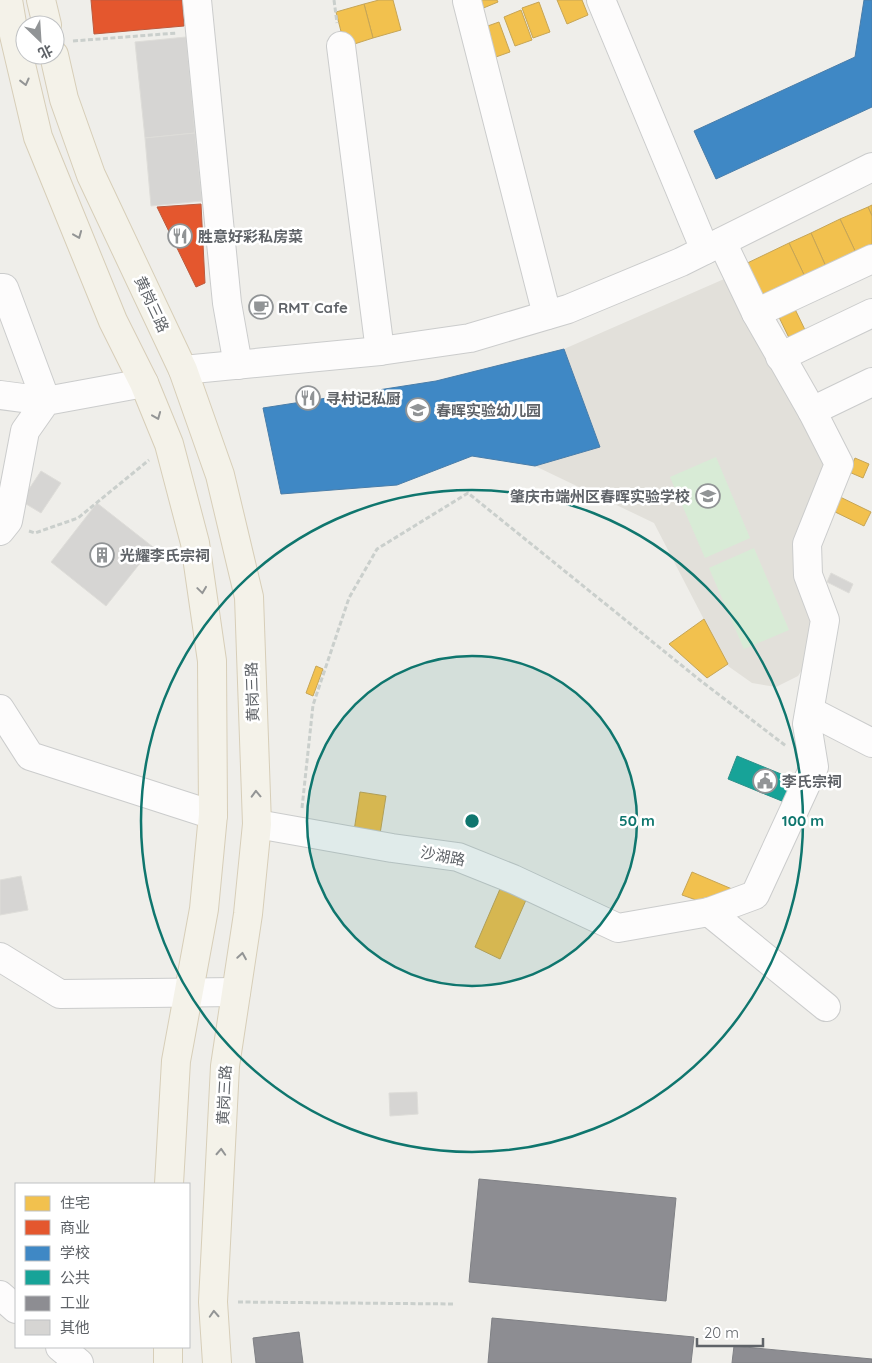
<svg xmlns="http://www.w3.org/2000/svg" width="872" height="1363" font-family="Quicksand,'Noto Sans SC',sans-serif">
	<style>
		.education { fill: #e2e0da }
		.green { fill: #d8ebd6 }
		.homes { fill: #f2c14e; stroke: #c6a556 }
		.shops { fill: #e4572e; stroke: #bc5b3f }
		.schools { fill: #3f88c5; stroke: #497da9 }
		.public { fill: #17a398; stroke: #2d908a }
		.industry { fill: #8d8d92; stroke: #7f8085 }
		.building { fill: #d6d5d3; stroke: #deddd9 }
		.lines { fill: none; stroke-linecap: round; stroke-linejoin: round }
		.minor-casing { stroke: #cbcccc; stroke-width: 30 }
		.major-casing { stroke: #d7ceb8; stroke-width: 30 }
		.path { stroke: #cacfcc; stroke-width: 3; stroke-dasharray: 5 2.5; stroke-linecap: butt }
		.minor { stroke: #fdfcfc; stroke-width: 28 }
		.major { stroke: #f4f2e9; stroke-width: 28 }
		.oneway { stroke: #939595 }
		.ring { fill: none; stroke: #0f766e; stroke-width: 2.5 }
		.labels { text-anchor: middle; dominant-baseline: central; stroke-width: 5; stroke-linejoin: round; paint-order: stroke }
		.poi-label { font-size: 15px; font-weight: bold; fill: #5f6368; stroke: #fff; text-anchor: start }
		.street-label { font-size: 15px; fill: #5f6368; stroke: #fff }
		.centre { fill: #0f766e; stroke: #fff; stroke-width: 2.5 }
		.ring-label { font-size: 15px; text-anchor: middle; font-weight: bold; fill: #0f766e; stroke: #fff; stroke-width: 5; stroke-linejoin: round; paint-order: stroke }
	</style>
	<rect width="100%" height="100%" fill="#efeeea"/>
	<!-- education -->
	<polygon class="education" points="731,276 828,470 814,616 814,651 798,676 776,687 752,683 728,666 654,523 535,466 600,446 564,349"/>
	<!-- green -->
	<g class="green">
		<polygon points="716,457 750,538 705,558 670,477"/>
		<polygon points="754,548 789,630 744,649 709,568"/>
	</g>
	<!-- homes -->
	<g class="homes">
		<polygon points="379,0 393,0 401,30 373,38 364,4"/>
		<polygon points="478,0 497,0 498,2 481,9"/>
		<polygon points="557,0 582,0 588,15 567,24"/>
		<polygon points="539,2 550,32 533,38 522,8"/>
		<polygon points="364,4 373,38 345,47 336,12"/>
		<polygon points="521,10 532,40 515,46 504,17"/>
		<polygon points="499,22 510,52 493,58 482,28"/>
		<polygon points="872,205 872,216 868,207"/>
		<polygon points="868,207 872,216 872,249 857,255 840,219"/>
		<polygon points="840,219 857,255 827,269 811,233"/>
		<polygon points="811,233 827,269 806,279 789,243"/>
		<polygon points="789,243 806,279 754,303 737,268"/>
		<polygon points="792,303 808,336 792,344 776,311"/>
		<polygon points="855,458 869,464 863,478 849,472"/>
		<polygon points="836,495 871,512 864,526 829,509"/>
		<polygon points="704,619 728,664 707,678 669,644"/>
		<polygon points="316,666 323,669 313,696 306,693"/>
		<polygon points="360,792 386,796 380,834 354,831"/>
		<polygon points="692,872 732,889 699,901 682,895"/>
		<polygon points="500,889 526,900 500,959 475,947"/>
	</g>
	<!-- shops -->
	<g class="shops">
		<polygon points="91,0 182,0 184,26 94,34"/>
		<polygon points="201,204 205,283 196,287 157,207"/>
	</g>
	<!-- schools -->
	<g class="schools">
		<polygon points="864,0 872,0 872,107 716,179 694,131 855,57"/>
		<polygon points="564,349 600,447 535,466 472,456 397,485 281,494 263,408 436,381"/>
	</g>
	<!-- public -->
	<polygon class="public" points="737,756 803,783 794,806 728,779"/>
	<!-- industry -->
	<g class="industry">
		<polygon points="479,1179 676,1198 666,1301 469,1282"/>
		<polygon points="492,1318 694,1337 691,1363 488,1363"/>
		<polygon points="299,1332 303,1363 256,1363 253,1338"/>
		<polygon points="734,1346 872,1359 872,1363 732,1363"/>
	</g>
	<!-- building -->
	<g class="building">
		<polygon points="186,37 195,133 145,138 135,42"/>
		<polygon points="195,133 202,201 151,206 145,138"/>
		<polygon points="41,471 61,483 41,513 21,501"/>
		<polygon points="97,503 153,547 106,606 51,562"/>
		<polygon points="831,573 853,584 849,593 827,582"/>
		<polygon points="21,876 28,910 0,915 0,880"/>
		<polygon points="417,1092 418,1114 390,1116 389,1093"/>
	</g>
	<g class="lines">
		<!-- minor casing -->
		<g class="minor-casing">
			<g id="minor">
				<polyline points="197,0 227,303 238,365"/>
				<polyline points="601,0 705,250"/>
				<polyline points="467,1 547,315"/>
				<polyline points="341,46 380,351"/>
				<polyline points="0,288 4,288 46,401 0,395"/>
				<polyline points="756,313 872,259"/>
				<polyline points="780,357 872,313"/>
				<polyline points="183,370 380,351 470,338 568,309 681,262 872,167"/>
				<polyline points="812,411 872,382"/>
				<polyline points="0,531 8,521 25,431 46,401 144,383"/>
				<polyline points="0,709 30,756 213,815"/>
				<polyline points="810,711 872,743"/>
				<polyline points="257,824 392,848 458,857 513,879 618,928 709,912 755,895 814,767 807,724 825,620 808,575 807,544 839,464 812,411 756,313 722,242"/>
				<polyline points="709,912 826,1007"/>
				<polyline points="0,957 60,994 236,992"/>
				<polyline points="0,1295 16,1309"/>
				<polyline points="60,1347 79,1363"/>
			</g>
		</g>
		<!-- major casing -->
		<g class="major-casing">
			<g id="major">
				<polyline points="8,0 14,35 38,137 113,321 144,383 169,444 195,543 212,661 213,815 204,909 176,1061 169,1184"/>
				<polyline points="41,0 47,25"/>
				<polyline points="54,55 64,99 91,175 183,370 220,475 249,597 257,824 248,914 225,1066 213,1302 217,1363"/>
				<polyline points="168,1347 168,1363"/>
			</g>
		</g>
		<!-- path -->
		<g class="path">
			<polyline points="334,0 337,23"/>
			<polyline points="73,41 177,33"/>
			<polyline points="29,531 35,533 78,518 149,460"/>
			<polyline points="302,808 313,705 349,598 377,549 468,493 701,681 786,746"/>
			<polyline points="238,1302 455,1304"/>
		</g>
		<!-- minor -->
		<use href="#minor" class="minor"/>
		<!-- major -->
		<use href="#major" class="major"/>
	</g>
	<!-- one-way arrows -->
	<defs><path id="oneway-chevron" d="M-2-3.5L2.5 0L-2 3.5" fill="none" stroke-width="1.6" stroke-linecap="round" stroke-linejoin="round" transform="scale(1.25)"/></defs>
	<g class="oneway">
		<use href="#oneway-chevron" transform="translate(25 82) rotate(76)"/>
		<use href="#oneway-chevron" transform="translate(78 235) rotate(68)"/>
		<use href="#oneway-chevron" transform="translate(157 416) rotate(68)"/>
		<use href="#oneway-chevron" transform="translate(202 590) rotate(82)"/>
		<use href="#oneway-chevron" transform="translate(256 794) rotate(-92)"/>
		<use href="#oneway-chevron" transform="translate(242 956) rotate(-81)"/>
		<use href="#oneway-chevron" transform="translate(221 1152) rotate(-87)"/>
		<use href="#oneway-chevron" transform="translate(214 1314) rotate(-93)"/>
	</g>
	<!-- distance rings -->
	<circle cx="472" cy="821" r="165" fill="#0f766e" fill-opacity=".12"/>
	<g class="ring">
		<circle cx="472" cy="821" r="165"/>
		<circle cx="472" cy="821" r="331"/>
	</g>
	<!-- icons -->
	<defs>
		<g id="restaurant-ring" transform="scale(1.25)"><circle r="9.5" fill="#fff" stroke="#919496" stroke-width="1.5"/><path d="M-5-6h1v4h1v-4h1v4h1v-4h1v5L-1.5 .5V6h-2V.5L-5-1ZM5-6V6H3V1.5H1.5Q1.5-4 5-6Z" fill="#919496"/></g>
		<g id="cafe-ring" transform="scale(1.25)"><circle r="9.5" fill="#fff" stroke="#919496" stroke-width="1.5"/><path d="M-5.5-4.5H6V0H3Q3 3.5 0 3.5H-2.5Q-5.5 3.5-5.5 0ZM3-3.2v2h1.7v-2ZM-6 4.5H4V6H-6Z" fill="#919496"/></g>
		<g id="school-ring" transform="scale(1.25)"><circle r="9.5" fill="#fff" stroke="#919496" stroke-width="1.5"/><path d="M0-5L7-2L0 1L-7-2ZM-4 1L0 2.5L4 1V4Q0 6-4 4Z" fill="#919496"/></g>
		<g id="building-ring" transform="scale(1.25)"><circle r="9.5" fill="#fff" stroke="#919496" stroke-width="1.5"/><path d="M-4-6H4V6H1V3H-1V6H-4ZM-2.5-4.3h1.7v1.8h-1.7ZM.8-4.3h1.7v1.8H.8ZM-2.5-1h1.7V.8h-1.7ZM.8-1h1.7V.8H.8Z" fill="#919496"/></g>
		<g id="civic-ring" transform="scale(1.25)"><circle r="9.5" fill="#fff" stroke="#919496" stroke-width="1.5"/><path d="M-.6-6.5H3V-4.5H.6V-3L4-1V1h2V6H-6V1h2V-1L-.6-3ZM-1.2 2.5V6h2.4V2.5Z" fill="#919496"/></g>
	</defs>
	<g fill-rule="evenodd">
		<use href="#restaurant-ring" x="180" y="236"/>
		<use href="#cafe-ring" x="261" y="307"/>
		<use href="#restaurant-ring" x="308" y="398"/>
		<use href="#school-ring" x="418" y="410"/>
		<use href="#school-ring" x="708" y="496"/>
		<use href="#building-ring" x="102" y="555"/>
		<use href="#civic-ring" x="765" y="781"/>
	</g>
	<g class="labels">
		<!-- poi labels -->
		<g class="poi-label">
			<text x="198" y="236">胜意好彩私房菜</text>
			<text x="278" y="307">RMT Cafe</text>
			<text x="326" y="398">寻村记私厨</text>
			<text x="436" y="410">春晖实验幼儿园</text>
			<text x="690" y="496" text-anchor="end">肇庆市端州区春晖实验学校</text>
			<text x="120" y="555">光耀李氏宗祠</text>
			<text x="782" y="781">李氏宗祠</text>
		</g>
		<!-- street labels -->
		<g class="street-label">
			<text transform="translate(152 304) rotate(65)">黄岗三路</text>
			<text transform="translate(252 692) rotate(-92)">黄岗三路</text>
			<text transform="translate(443 856) rotate(11)">沙湖路</text>
			<text transform="translate(224 1095) rotate(-87)">黄岗三路</text>
		</g>
	</g>
	<circle cx="472" cy="821" r="8" class="centre"/>
	<g class="ring-label">
		<text x="637" y="826">50 m</text>
		<text x="803" y="826">100 m</text>
	</g>
	<!-- legend -->
	<rect x="15" y="1183" width="175" height="165" fill="#ffffff" stroke="#bfc1c3"/>
	<rect x="25" y="1196" width="25" height="15" fill="#f2c14e" stroke="#bfc1c3"/>
	<text x="60" y="1208" font-size="15" fill="#5f6368">住宅</text>
	<rect x="25" y="1220" width="25" height="15" fill="#e4572e" stroke="#bfc1c3"/>
	<text x="60" y="1233" font-size="15" fill="#5f6368">商业</text>
	<rect x="25" y="1246" width="25" height="15" fill="#3f88c5" stroke="#bfc1c3"/>
	<text x="60" y="1258" font-size="15" fill="#5f6368">学校</text>
	<rect x="25" y="1270" width="25" height="15" fill="#17a398" stroke="#bfc1c3"/>
	<text x="60" y="1283" font-size="15" fill="#5f6368">公共</text>
	<rect x="25" y="1296" width="25" height="15" fill="#8d8d92" stroke="#bfc1c3"/>
	<text x="60" y="1308" font-size="15" fill="#5f6368">工业</text>
	<rect x="25" y="1320" width="25" height="15" fill="#d6d5d3" stroke="#bfc1c3"/>
	<text x="60" y="1333" font-size="15" fill="#5f6368">其他</text>
	<!-- north arrow -->
	<g transform="translate(40 40) rotate(155)"><circle r="24" fill="#ffffff" stroke="#bfc1c3"/>
	<path d="M0-4L9 19L0 12L-9 19Z" fill="#919496"/>
	<text y="-8" font-size="14" font-weight="bold" text-anchor="middle" fill="#5f6368">北</text>
	</g>
	<!-- scale -->
	<path d="M697 1338v8h66v-8" fill="none" stroke="#5f6368" stroke-width="2.5"/>
	<text x="704" y="1338" font-size="15" fill="#5f6368" stroke="#ffffff" stroke-width="4" paint-order="stroke">20 m</text>
</svg>
